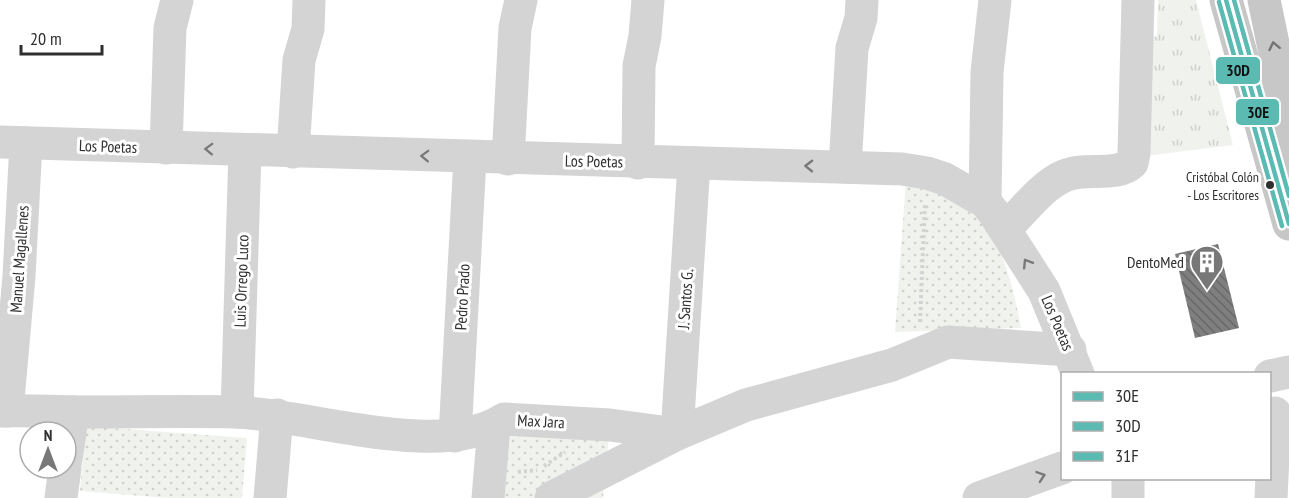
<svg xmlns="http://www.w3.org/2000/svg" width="1289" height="498" font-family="'PT Sans Narrow',sans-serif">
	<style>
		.grass { fill: url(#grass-tufts) }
		.park { fill: url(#park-dots) }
		.building { fill: url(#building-back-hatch) }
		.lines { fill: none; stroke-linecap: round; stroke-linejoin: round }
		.path { stroke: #d3d3d3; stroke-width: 4; stroke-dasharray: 3 3; stroke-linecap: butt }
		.minor { stroke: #d4d4d4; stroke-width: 33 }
		.major { stroke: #c7c7c7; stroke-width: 33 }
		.bus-1-casing { stroke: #fff; stroke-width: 9 }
		.bus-2-casing { stroke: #fff; stroke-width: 9 }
		.bus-3-casing { stroke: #fff; stroke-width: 9 }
		.bus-1 { stroke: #5bbab2; stroke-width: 4.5 }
		.bus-2 { stroke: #5bbab2; stroke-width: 4.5 }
		.bus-3 { stroke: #5bbab2; stroke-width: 4.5 }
		.oneway { stroke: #737373 }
		.oneway2 { stroke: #797979 }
		.bus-dot { fill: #2f2f2f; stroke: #fff; stroke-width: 2 }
		.labels { text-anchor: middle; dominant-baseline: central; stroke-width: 6; stroke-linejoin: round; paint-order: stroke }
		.bus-label { font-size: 14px; fill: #2f2f2f; stroke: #fff; text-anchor: end }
		.street-label { font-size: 16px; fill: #2f2f2f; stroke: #fff }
		.poi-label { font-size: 16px; fill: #2f2f2f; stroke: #fff; text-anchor: end }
		.line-badge { stroke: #fff; stroke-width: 2 }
		.pale-badge-label { font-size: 16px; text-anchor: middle; font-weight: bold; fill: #111 }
	</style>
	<defs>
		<pattern id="grass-tufts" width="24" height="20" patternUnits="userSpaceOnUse" patternTransform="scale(1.5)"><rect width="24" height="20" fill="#f0f3ed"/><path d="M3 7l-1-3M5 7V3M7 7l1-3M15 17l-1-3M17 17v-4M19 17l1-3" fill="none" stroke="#ced1cc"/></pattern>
		<pattern id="park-dots" width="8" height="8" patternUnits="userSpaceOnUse" patternTransform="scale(1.5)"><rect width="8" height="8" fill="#f0f3ed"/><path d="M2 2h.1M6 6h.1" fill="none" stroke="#ced1cc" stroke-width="1.8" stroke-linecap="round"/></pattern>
		<pattern id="building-back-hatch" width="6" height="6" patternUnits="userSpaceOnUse" patternTransform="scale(1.5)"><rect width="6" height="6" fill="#7f7f7f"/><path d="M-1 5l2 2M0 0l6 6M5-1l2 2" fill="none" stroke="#686868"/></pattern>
	</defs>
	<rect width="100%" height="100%" fill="#fff"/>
	<!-- grass -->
	<polygon class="grass" points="1158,0 1196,0 1233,145 1145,156 1146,40 1157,36"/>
	<!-- park -->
	<g class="park">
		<path d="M906 180C991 208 1005 245 1021 328L895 332Z"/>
		<polygon points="504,419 610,425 603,498 498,498"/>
		<polygon points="86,426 247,438 242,498 168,498 80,491"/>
	</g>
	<!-- building -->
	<polygon class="building" points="1218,244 1239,328 1195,338 1175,254"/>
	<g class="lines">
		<!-- path -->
		<g class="path">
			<polyline points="920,322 925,203"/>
			<polyline points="544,466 565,452"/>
			<polyline points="518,472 537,470"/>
		</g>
		<!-- minor -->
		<g class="minor">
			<polyline points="0,142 902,169 927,173 945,179 985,202 994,213 1044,291 1078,374"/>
			<polyline points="166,148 170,28 177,0"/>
			<polyline points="293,152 299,60 308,29 309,0"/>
			<polyline points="508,159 515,28 521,0"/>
			<polyline points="638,163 639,66 645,36 648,0"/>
			<polyline points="845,167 852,48 861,18 862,0"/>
			<polyline points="985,202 987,72 995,0"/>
			<path d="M1005 229C1023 212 1041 186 1064 176 1085 166 1116 178 1132 163L1134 153 1138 0"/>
			<polyline points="1270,376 1289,372"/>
			<path d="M0 411C27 410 55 412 82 412 133 412 185 411 236 412 310 415 441 460 504 419L610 425 677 434 746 405 892 365 948 342 1070 350"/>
			<polyline points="7,411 19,276 26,143"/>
			<polyline points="237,412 245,150"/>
			<polyline points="455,436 470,158"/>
			<polyline points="66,459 73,412"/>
			<polyline points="1128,478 1128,498"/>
			<polyline points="61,498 65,468"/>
			<polyline points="270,498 277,415"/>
			<polyline points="488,498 494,426"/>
			<polyline points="551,498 677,434 694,163"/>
			<polyline points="979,498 1062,468"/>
			<polyline points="1271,498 1275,413"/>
		</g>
		<!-- major -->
		<g class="major">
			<polyline points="1226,0 1289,224"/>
			<polyline points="1264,0 1281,82 1281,156"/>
		</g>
		<!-- bus-1 casing -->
		<g class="bus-1-casing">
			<polyline id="bus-1" points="1226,0 1289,224"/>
		</g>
		<!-- bus-2 casing -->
		<g class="bus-2-casing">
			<polyline id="bus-2" points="1219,2 1282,226"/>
		</g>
		<!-- bus-3 casing -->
		<g class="bus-3-casing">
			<polyline id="bus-3" points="1234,0 1289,196"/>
		</g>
		<!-- bus-1 -->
		<use href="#bus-1" class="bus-1"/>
		<!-- bus-2 -->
		<use href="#bus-2" class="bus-2"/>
		<!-- bus-3 -->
		<use href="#bus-3" class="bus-3"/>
	</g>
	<!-- one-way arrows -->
	<defs><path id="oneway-chevron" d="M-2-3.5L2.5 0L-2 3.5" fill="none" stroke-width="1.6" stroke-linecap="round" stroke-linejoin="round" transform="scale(1.5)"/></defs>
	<use class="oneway" href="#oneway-chevron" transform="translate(1274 46) rotate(-102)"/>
	<g class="oneway2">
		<use href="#oneway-chevron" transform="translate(209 149) rotate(-178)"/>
		<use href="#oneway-chevron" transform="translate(425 156) rotate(-178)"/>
		<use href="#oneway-chevron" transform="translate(809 166) rotate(-179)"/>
		<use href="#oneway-chevron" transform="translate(1027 263) rotate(-122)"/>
		<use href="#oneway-chevron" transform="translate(1041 476) rotate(-19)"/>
	</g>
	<!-- icons -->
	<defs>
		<g id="building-pin" transform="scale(1.725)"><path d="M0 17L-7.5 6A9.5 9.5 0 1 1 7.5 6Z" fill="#787878" stroke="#fff"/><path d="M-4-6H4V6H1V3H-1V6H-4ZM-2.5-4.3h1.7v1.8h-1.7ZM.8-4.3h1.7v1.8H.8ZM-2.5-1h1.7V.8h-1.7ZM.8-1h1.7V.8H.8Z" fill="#fff"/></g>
	</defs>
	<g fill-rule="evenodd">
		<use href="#building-pin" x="1207" y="262"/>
	</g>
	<!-- markers -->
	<circle class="bus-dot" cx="1270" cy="185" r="5"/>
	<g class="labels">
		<!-- bus labels -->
		<g class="bus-label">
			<text x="1259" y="177">Cristóbal Colón<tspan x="1259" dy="18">- Los Escritores</tspan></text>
		</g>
		<!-- street labels -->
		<g class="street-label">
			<text transform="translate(108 146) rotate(2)">Los Poetas</text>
			<text transform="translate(594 161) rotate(1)">Los Poetas</text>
			<text transform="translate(19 259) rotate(-86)">Manuel Magallenes</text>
			<text transform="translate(241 281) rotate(-88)">Luis Orrego Luco</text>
			<text transform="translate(462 297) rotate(-87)">Pedro Prado</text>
			<text transform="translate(685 299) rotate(-86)">J. Santos G.</text>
			<text transform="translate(1058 323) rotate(67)">Los Poetas</text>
			<text transform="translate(541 421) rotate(3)">Max Jara</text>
		</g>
		<!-- poi labels -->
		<g class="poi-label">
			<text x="1184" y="262">DentoMed</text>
		</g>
	</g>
	<g class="line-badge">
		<rect x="1215" y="56" width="46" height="29" rx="6" fill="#5bbab2"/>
		<rect x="1235" y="98" width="45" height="28" rx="6" fill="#5bbab2"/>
	</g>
	<g class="pale-badge-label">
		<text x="1238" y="76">30D</text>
		<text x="1258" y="118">30E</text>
	</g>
	<!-- legend -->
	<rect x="1061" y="372" width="210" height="108" fill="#ffffff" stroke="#acacac" stroke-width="1.5"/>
	<rect x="1073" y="392" width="30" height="9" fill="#5bbab2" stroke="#acacac" stroke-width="1.5"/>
	<text x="1115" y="402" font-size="18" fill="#2f2f2f">30E</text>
	<rect x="1073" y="422" width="30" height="9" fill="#5bbab2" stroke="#acacac" stroke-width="1.5"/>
	<text x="1115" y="432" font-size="18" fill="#2f2f2f">30D</text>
	<rect x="1073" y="452" width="30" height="9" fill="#5bbab2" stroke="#acacac" stroke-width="1.5"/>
	<text x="1115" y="462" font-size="18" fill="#2f2f2f">31F</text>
	<!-- north arrow -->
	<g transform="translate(48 450)"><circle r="28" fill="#ffffff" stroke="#acacac" stroke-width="1.5"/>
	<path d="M0-4.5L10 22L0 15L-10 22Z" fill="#787878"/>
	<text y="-9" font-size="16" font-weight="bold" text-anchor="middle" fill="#2f2f2f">N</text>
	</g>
	<!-- scale -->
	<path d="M21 45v9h81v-9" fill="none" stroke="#2f2f2f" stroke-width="3"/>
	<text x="30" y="45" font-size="18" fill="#2f2f2f" stroke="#ffffff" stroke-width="4.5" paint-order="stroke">20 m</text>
</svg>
